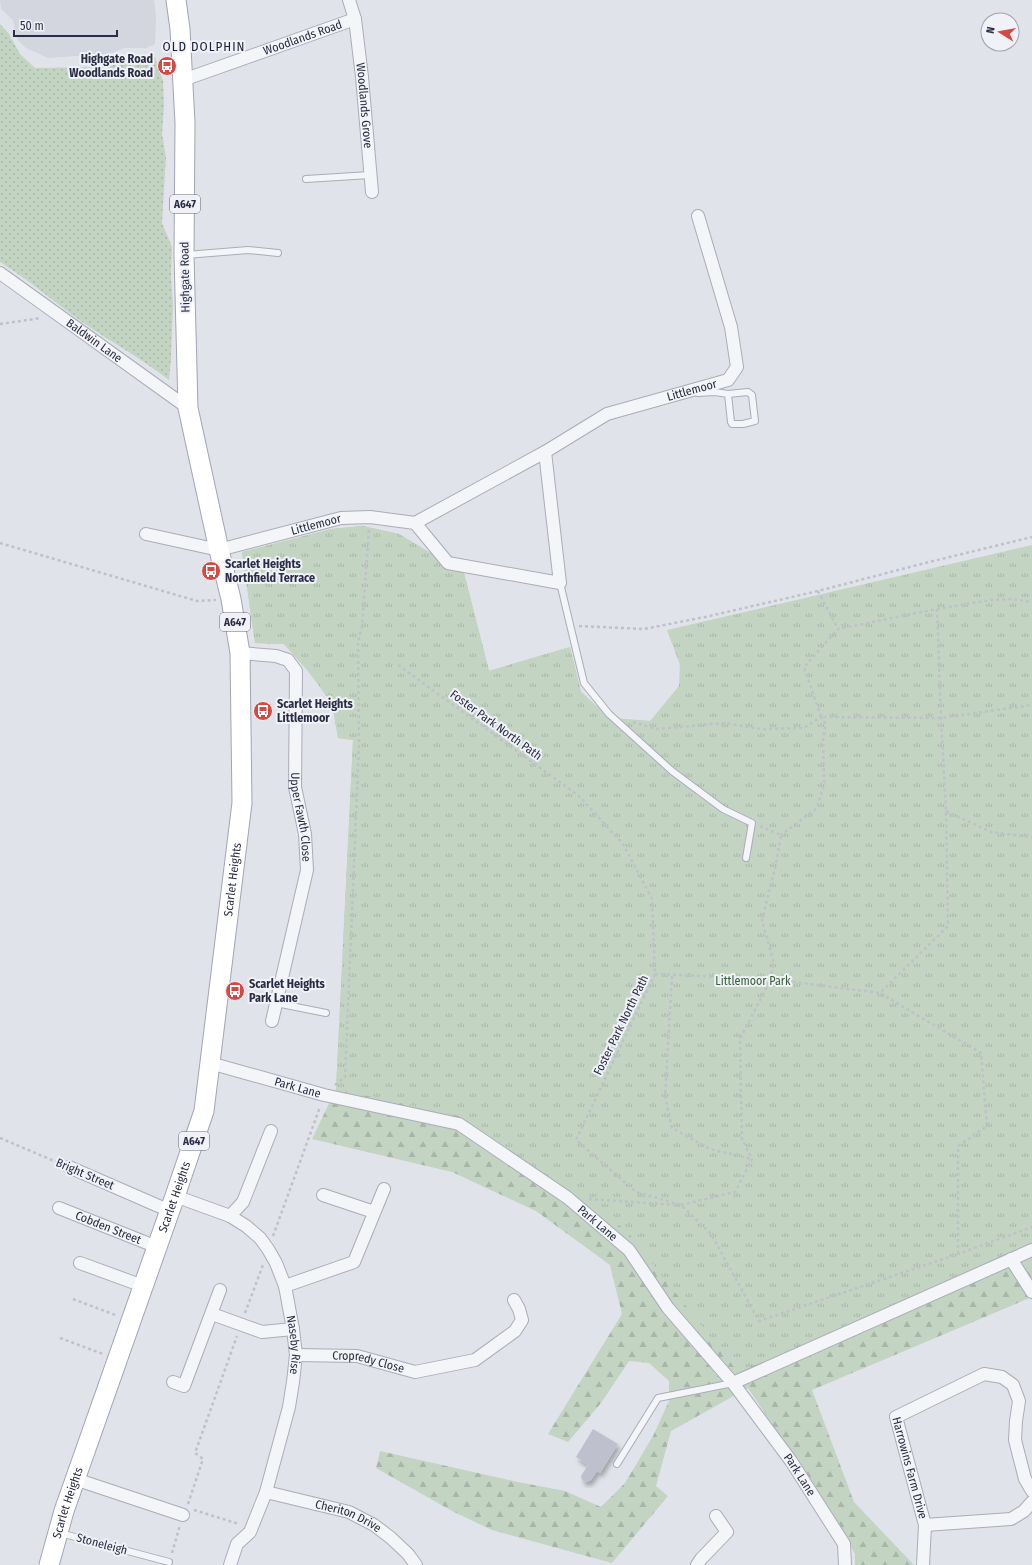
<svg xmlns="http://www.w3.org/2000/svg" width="1032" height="1565" font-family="'Fira Sans Condensed',sans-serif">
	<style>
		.built { fill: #d3d5df }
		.grass { fill: url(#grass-dots) }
		.forest { fill: url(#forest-firs) }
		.park { fill: url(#park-tufts) }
		.building { fill: #bec1cd; filter: url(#shadow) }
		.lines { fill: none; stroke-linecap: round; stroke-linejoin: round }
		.service-casing { stroke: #aaacb8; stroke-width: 8 }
		.minor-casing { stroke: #aaacb8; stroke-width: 14 }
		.primary-casing { stroke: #a0a5b6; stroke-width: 21 }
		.path { stroke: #bfc1c9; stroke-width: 2.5; stroke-dasharray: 3 3; stroke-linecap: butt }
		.service { stroke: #f4f5f8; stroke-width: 6 }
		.minor { stroke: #f4f5f8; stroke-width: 12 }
		.primary { stroke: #fff; stroke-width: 19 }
		.labels { text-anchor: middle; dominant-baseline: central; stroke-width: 4; stroke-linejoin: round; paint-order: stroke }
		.shield { fill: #f1f2f8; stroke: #656879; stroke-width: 1 }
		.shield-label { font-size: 11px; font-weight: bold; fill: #292d43 }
		.street-label { font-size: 12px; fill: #292d43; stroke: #f1f2f8 }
		.poi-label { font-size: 12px; font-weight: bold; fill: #292d43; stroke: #f1f2f8; text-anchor: start }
		.park-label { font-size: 12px; fill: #365f36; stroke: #f1f2f8 }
		.neighbourhood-label { font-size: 13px; letter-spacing: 1px; fill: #1b1f34; stroke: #f1f2f8 }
	</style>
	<defs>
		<pattern id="grass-dots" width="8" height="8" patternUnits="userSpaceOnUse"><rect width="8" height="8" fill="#c3d4c2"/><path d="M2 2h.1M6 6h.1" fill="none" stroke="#a8b6a8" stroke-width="1.8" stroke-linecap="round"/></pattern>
		<pattern id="forest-firs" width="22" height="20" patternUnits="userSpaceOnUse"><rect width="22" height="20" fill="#c3d4c2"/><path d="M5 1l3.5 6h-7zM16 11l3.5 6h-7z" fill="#a8b6a8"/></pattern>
		<pattern id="park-tufts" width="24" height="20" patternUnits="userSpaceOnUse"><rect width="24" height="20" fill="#c3d4c2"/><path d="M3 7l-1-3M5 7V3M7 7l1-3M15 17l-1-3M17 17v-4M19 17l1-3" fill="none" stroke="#a8b6a8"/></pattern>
		<filter id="shadow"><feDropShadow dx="2.5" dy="4.5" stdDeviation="2" flood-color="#0004"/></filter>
	</defs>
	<rect width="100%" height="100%" fill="#e1e3ea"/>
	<!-- built -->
	<polygon class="built" points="0,0 154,0 156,17 155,44 146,48 125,48 101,57 76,56 48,58 26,48 17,39 13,20 1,9"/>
	<!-- grass -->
	<path class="grass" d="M0 24 9 34 20 54 35 68 93 67 134 57H155L163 81 164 105 162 134 166 157 162 223 172 247 171 277 173 305 171 359 169 380C141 358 111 342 82 322 54 302 29 280 0 262Z"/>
	<!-- forest -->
	<polygon class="forest" points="363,526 399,534 464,573 489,671 570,647 581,692 610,718 651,721 708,739 667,630 1032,1165 1032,1297 812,1390 854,1502 914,1565 855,1565 855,1554 835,1518 748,1388 671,1431 656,1486 668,1496 612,1563 492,1530 452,1511 376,1468 380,1451 518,1482 565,1491 601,1507 625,1483 653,1436 669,1401 669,1381 649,1363 629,1361 601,1403 568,1442 548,1434 622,1314 610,1265 536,1211 452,1172 312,1139 336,1089 353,740 338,738 332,703 308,671 284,644 255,643 242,552 331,529"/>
	<!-- park -->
	<polygon class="park" points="363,526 399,534 464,573 489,671 570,647 581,692 610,718 650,721 679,686 680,662 667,630 1032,545 1032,1244 738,1372 626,1230 459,1116 336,1089 353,740 338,738 332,703 308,671 284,644 255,643 242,552 331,529"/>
	<!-- building -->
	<polygon class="building" points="593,1429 618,1444 600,1473 597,1471 591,1480 586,1482 582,1480 581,1476 588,1465 576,1457"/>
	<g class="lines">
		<!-- service casing -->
		<g class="service-casing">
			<g id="service">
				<polyline points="306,179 370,175"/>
				<polyline points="186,255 248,250 278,253"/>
				<polyline points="698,393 715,392 728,394 748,392 752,395 755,421 743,424 732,424 731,422 728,394"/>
				<polyline points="560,583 584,683 609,714 672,771 723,809 752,823 746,858"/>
				<polyline points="276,1003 326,1013"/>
				<polyline points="617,1464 658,1398 733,1383"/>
				<polyline points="60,1533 169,1562"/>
			</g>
		</g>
		<!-- minor casing -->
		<g class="minor-casing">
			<g id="minor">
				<path id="s1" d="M349 0 355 19 362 77 372 192"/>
				<path id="s2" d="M183 80 355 19"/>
				<path id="s3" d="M0 273 188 408"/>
				<path id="s4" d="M415 523 545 452 607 414 728 380 737 367 731 327 698 216"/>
				<path id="s5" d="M146 534 219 550 341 518 370 517 415 523 448 563 560 583 545 452"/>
				<path id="s6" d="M240 653 276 656 288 660 296 671 295 787 305 834 307 870 272 1021"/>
				<path id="s7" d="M210 1063 324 1095 459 1124 568 1198 629 1250 668 1308 733 1383 791 1461 844 1544 845 1565"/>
				<polyline points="69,1167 170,1211"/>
				<polyline points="323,1195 374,1212"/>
				<path id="s8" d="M175 1196 230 1216 246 1226 260 1238 268 1249 276 1263 285 1286 293 1329 296 1355 293 1382 289 1407 266 1492 250 1532 237 1544 230 1565"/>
				<path id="s9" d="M59 1208 157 1247"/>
				<polyline points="230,1216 243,1202 271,1131"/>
				<polyline points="1011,1259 1032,1292"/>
				<polyline points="80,1263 143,1286"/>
				<polyline points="285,1286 354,1262 384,1189"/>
				<polyline points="212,1314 262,1332 293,1329"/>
				<path id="s10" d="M296 1355 357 1356 415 1372 475 1360 515 1331 522 1320 519 1309 514 1300"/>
				<polyline points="173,1382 184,1386 220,1290"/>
				<polyline points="733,1383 1032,1250"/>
				<polyline points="75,1479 183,1515"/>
				<path id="s11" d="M1032 1491 1025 1479 1015 1440 1016 1421 1019 1401 1013 1385 1002 1377 984 1374 896 1417 925 1525 1011 1519 1024 1511 1032 1502"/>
				<path id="s12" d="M266 1492 349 1512 374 1525 391 1538 408 1554 416 1565"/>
				<polyline points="697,1565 701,1559 727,1532 716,1516"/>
				<polyline points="923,1565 925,1525"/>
			</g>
		</g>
		<!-- primary casing -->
		<g class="primary-casing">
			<g id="primary">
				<path id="s13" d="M49 1565 64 1511 175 1196 204 1111 242 803 240 653 231 599 219 550 188 408 184 255 185 123 180 29 176 0"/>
			</g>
		</g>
		<!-- path -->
		<g class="path">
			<polyline points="0,324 41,318"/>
			<polyline points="0,543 197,601 216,600"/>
			<polyline points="818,591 838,629"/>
			<polyline points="937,609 991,600 1011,599 1032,602"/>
			<polyline points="579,626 644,629 705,617 818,591 925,563 1032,537"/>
			<polyline points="398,665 579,796 623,844 652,899 655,974 576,1140 636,1192 681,1205 711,1234 759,1321 958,1254 1032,1227"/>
			<polyline points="633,722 656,729 725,723 761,729 804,728 821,717 826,724 823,740 824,783 817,808 781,835"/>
			<polyline points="946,811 991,832 1032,837"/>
			<polyline points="655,974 771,979 880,993"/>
			<polyline points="672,976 665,1096 672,1128 710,1149 752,1159"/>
			<polyline points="335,1085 345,1077 359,745 358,641 362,627 369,528"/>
			<polyline points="0,1138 59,1163"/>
			<polyline points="589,1199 676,1205"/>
			<polyline points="681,1205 735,1192 752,1159 742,1139 740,1039 771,979 773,960 762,920 776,864 781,835 760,826"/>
			<polyline points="273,1236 320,1107"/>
			<polyline points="958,1254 958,1146 987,1126 981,1053 880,993 948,926 946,811 941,718 937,609 838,629 804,667 821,717 941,718 1032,705"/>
			<polyline points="73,1299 118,1316"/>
			<polyline points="245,1313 263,1265"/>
			<polyline points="60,1338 103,1354"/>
			<polyline points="188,1504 203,1459 195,1453 237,1336"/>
			<polyline points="194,1510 239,1524"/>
			<polyline points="172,1553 180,1525"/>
		</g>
		<!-- service -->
		<use href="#service" class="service"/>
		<!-- minor -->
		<use href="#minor" class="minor"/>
		<!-- primary -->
		<use href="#primary" class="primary"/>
	</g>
	<!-- icons -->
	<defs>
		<g id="bus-disc" transform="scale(1)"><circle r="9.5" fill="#d34943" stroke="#f1f2f8"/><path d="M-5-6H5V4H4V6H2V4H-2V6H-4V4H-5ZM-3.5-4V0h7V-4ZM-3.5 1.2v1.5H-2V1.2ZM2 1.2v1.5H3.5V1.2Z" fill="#fff"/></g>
	</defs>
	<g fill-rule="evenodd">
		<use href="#bus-disc" x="167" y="66"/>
		<use href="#bus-disc" x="211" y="571"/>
		<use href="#bus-disc" x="263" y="711"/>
		<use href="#bus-disc" x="235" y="991"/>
	</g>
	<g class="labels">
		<!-- shield labels -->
		<g class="shield">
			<rect x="170" y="195" width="30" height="18" rx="3"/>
			<rect x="220" y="613" width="30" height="18" rx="3"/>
			<rect x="179" y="1132" width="30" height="18" rx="3"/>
		</g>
		<g class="shield-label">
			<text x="185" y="204">A647</text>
			<text x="235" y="622">A647</text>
			<text x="194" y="1141">A647</text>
		</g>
		<!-- street labels -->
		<g class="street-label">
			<text stroke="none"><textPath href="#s2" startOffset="127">Woodlands Road</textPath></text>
			<text stroke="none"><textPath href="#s1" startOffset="107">Woodlands Grove</textPath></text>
			<text transform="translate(185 277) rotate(-91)">Highgate Road</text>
			<text stroke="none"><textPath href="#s3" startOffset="116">Baldwin Lane</textPath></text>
			<text stroke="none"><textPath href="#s4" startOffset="309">Littlemoor</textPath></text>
			<text stroke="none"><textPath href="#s5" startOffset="175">Littlemoor</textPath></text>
			<text transform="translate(496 725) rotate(36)">Foster Park North Path</text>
			<text stroke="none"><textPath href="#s6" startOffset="209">Upper Fawth Close</textPath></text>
			<text stroke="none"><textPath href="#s13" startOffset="713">Scarlet Heights</textPath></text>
			<text transform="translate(621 1025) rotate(-64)">Foster Park North Path</text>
			<text stroke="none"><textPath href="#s7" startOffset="91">Park Lane</textPath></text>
			<text transform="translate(85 1174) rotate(23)">Bright Street</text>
			<text stroke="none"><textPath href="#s13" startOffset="389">Scarlet Heights</textPath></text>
			<text stroke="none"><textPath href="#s7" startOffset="427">Park Lane</textPath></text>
			<text stroke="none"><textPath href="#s9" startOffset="53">Cobden Street</textPath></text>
			<text stroke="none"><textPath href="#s8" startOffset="210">Naseby Rise</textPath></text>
			<text stroke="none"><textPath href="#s10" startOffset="73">Cropredy Close</textPath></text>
			<text stroke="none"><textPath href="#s11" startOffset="293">Harrowins Farm Drive</textPath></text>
			<text stroke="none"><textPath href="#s7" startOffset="751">Park Lane</textPath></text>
			<text stroke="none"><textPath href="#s13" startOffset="65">Scarlet Heights</textPath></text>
			<text stroke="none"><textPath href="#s12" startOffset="86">Cheriton Drive</textPath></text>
			<text transform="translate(102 1544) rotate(15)">Stoneleigh</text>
		</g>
		<!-- poi labels -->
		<g class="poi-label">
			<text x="153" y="59" text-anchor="end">Highgate Road<tspan x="153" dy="14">Woodlands Road</tspan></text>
			<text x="225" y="564">Scarlet Heights<tspan x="225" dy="14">Northfield Terrace</tspan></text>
			<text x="277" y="704">Scarlet Heights<tspan x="277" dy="14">Littlemoor</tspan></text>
			<text x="249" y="984">Scarlet Heights<tspan x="249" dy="14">Park Lane</tspan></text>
		</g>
		<!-- park labels -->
		<g class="park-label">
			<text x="753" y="981">Littlemoor Park</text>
		</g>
		<!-- neighbourhood labels -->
		<g class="neighbourhood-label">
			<text x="204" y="46">OLD DOLPHIN</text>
		</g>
	</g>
	<!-- north arrow -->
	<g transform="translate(1000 32) rotate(281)"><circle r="19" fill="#f1f2f8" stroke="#a1a3b0"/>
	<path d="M0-3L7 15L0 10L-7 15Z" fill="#d34943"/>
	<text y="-6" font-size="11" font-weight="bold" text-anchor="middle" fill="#292d43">N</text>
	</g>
	<!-- scale -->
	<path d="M14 30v6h103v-6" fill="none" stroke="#292d43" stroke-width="2"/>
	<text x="20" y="30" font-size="12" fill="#292d43" stroke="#f1f2f8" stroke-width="3" paint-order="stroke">50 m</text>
</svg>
